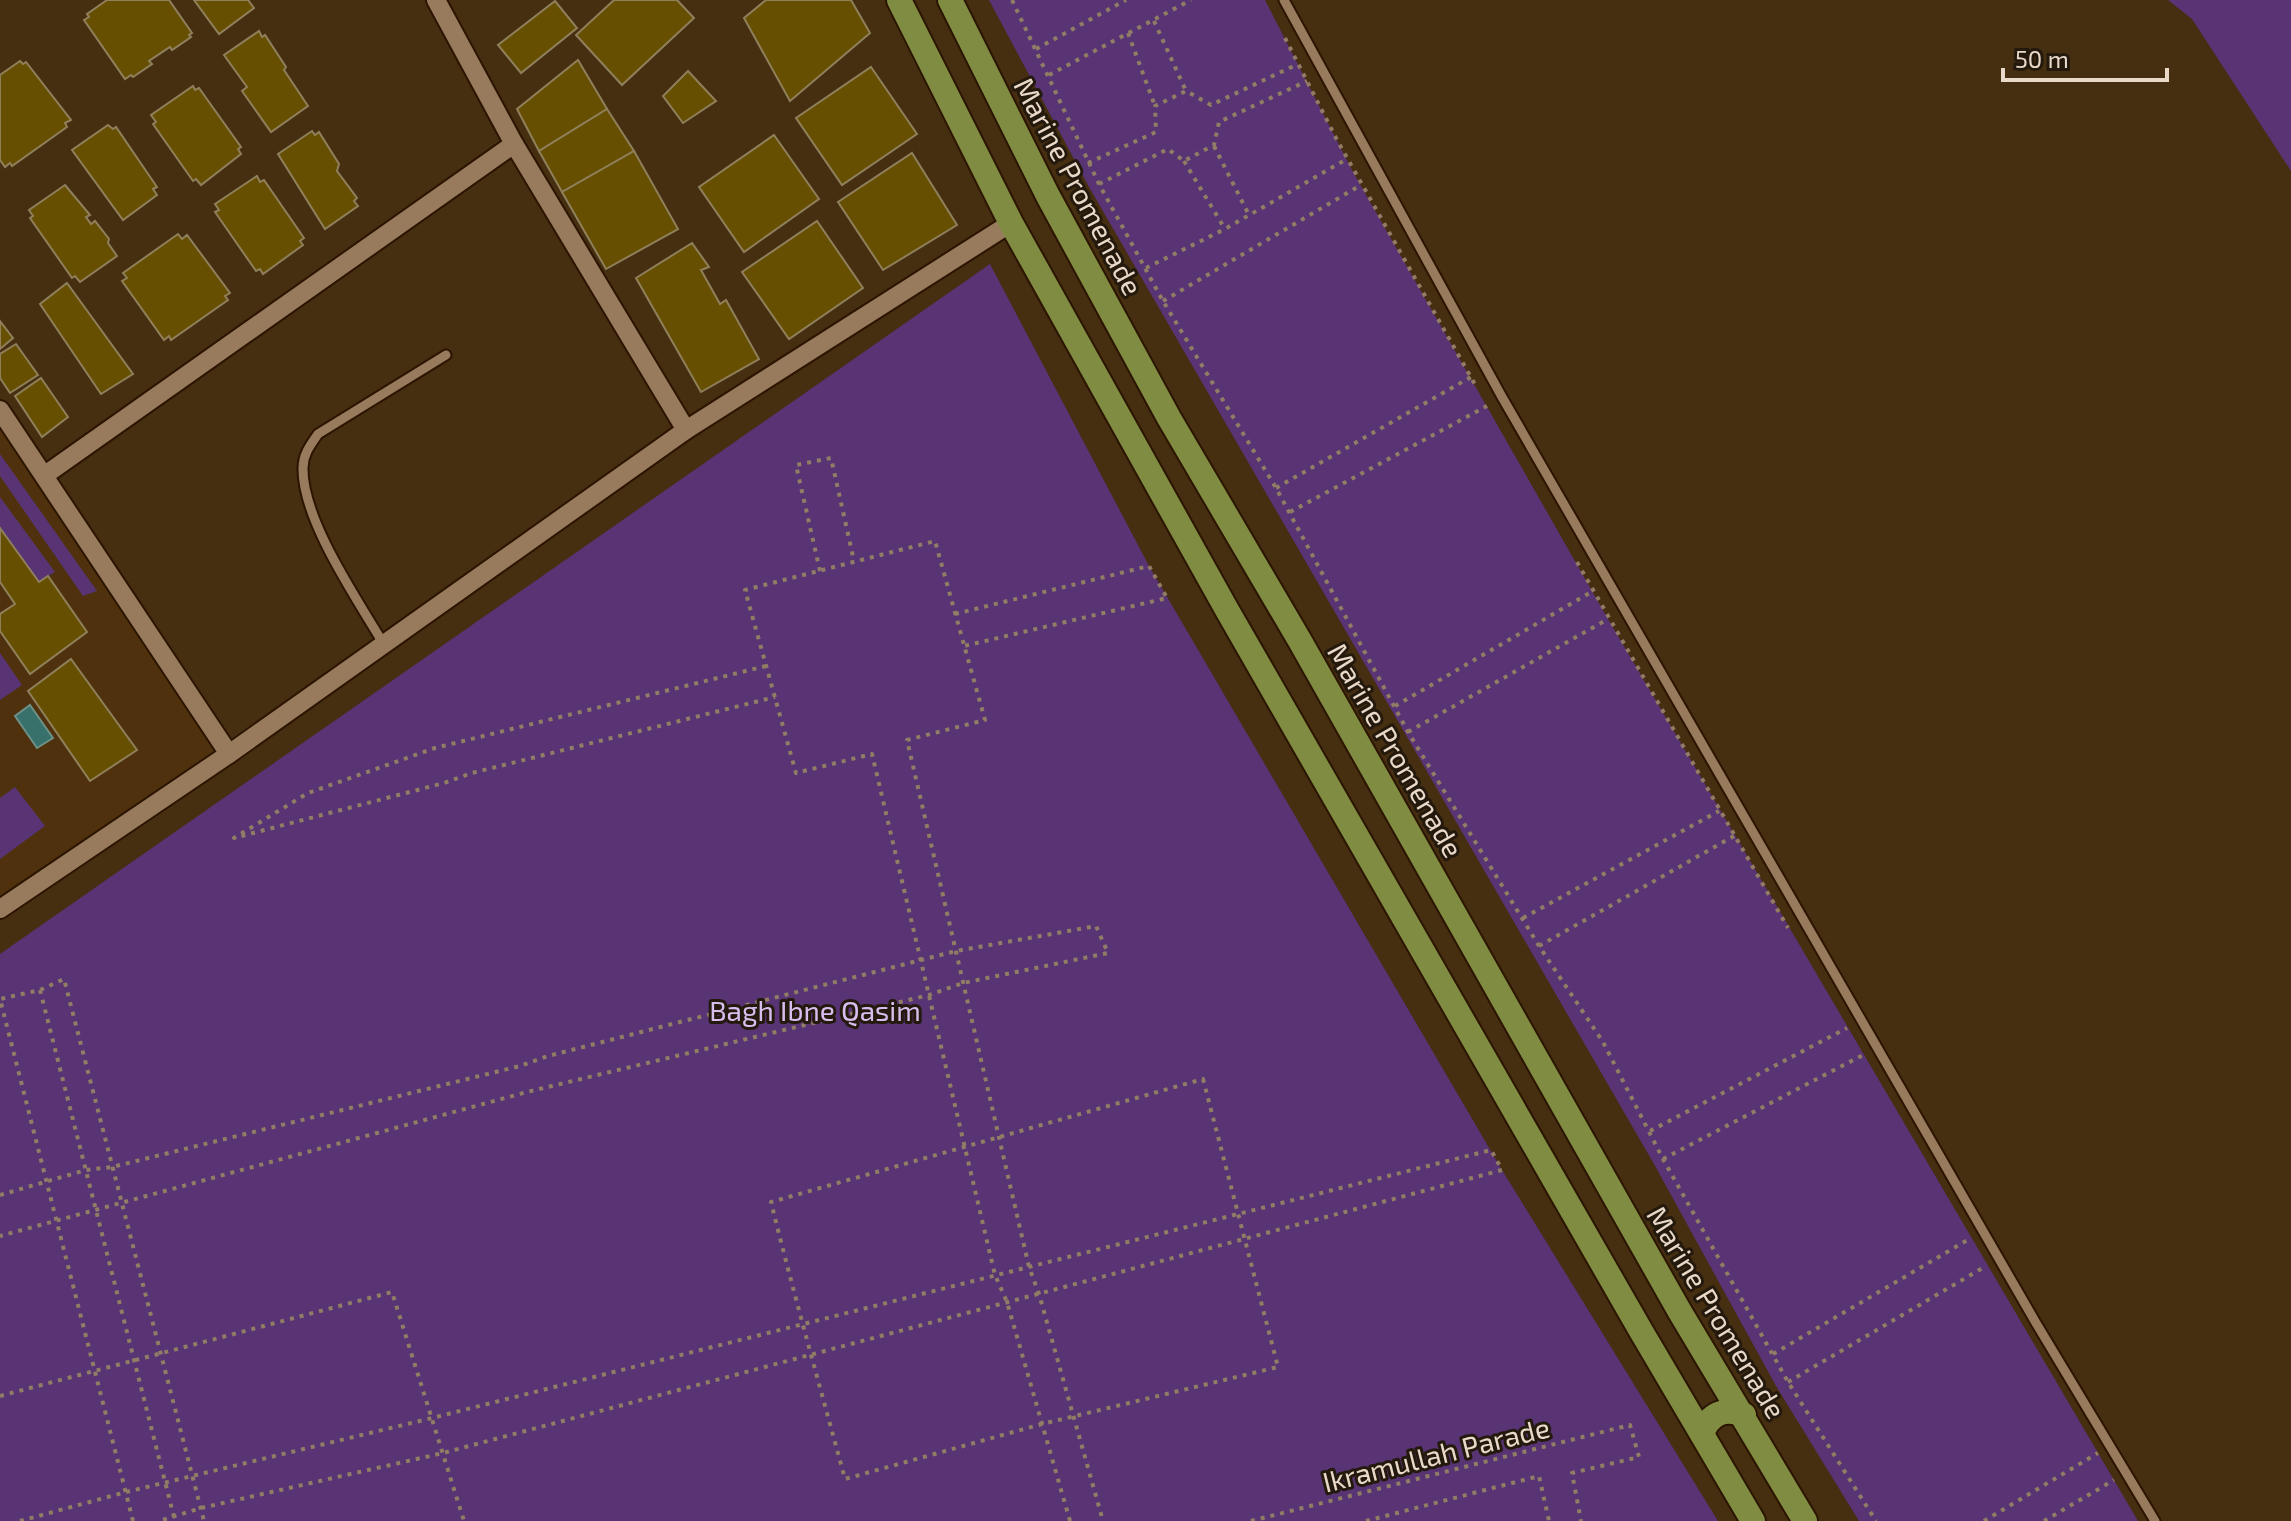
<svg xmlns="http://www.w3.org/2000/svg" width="2291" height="1521" font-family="'Exo 2',sans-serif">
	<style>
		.built { fill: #4f320d }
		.green { fill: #583475 }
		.water { fill: #38706b; stroke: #6d9087; stroke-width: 2 }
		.building { fill: #674f02; stroke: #8f805b; stroke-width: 2 }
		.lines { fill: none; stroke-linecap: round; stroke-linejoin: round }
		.service-casing { stroke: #2c1500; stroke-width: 13 }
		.minor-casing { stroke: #2c1500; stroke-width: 22 }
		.primary-casing { stroke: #2c1500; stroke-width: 28 }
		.path { stroke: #917c65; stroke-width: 4; stroke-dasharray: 4 6; stroke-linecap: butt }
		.service { stroke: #987b5d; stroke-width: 9 }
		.minor { stroke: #987b5d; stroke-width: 18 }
		.primary { stroke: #7f8c41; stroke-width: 24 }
		.labels { text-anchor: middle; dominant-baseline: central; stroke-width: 6; stroke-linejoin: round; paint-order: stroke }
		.street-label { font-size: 28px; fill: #e9d9c9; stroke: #24190d }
		.park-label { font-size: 28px; fill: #d7beee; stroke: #24190d }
	</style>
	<rect width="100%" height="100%" fill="#462e11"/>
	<!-- built -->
	<polygon class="built" points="0,412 230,752 0,907"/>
	<!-- green -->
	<g class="green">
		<polygon points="989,0 1265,0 1353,172 1608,619 2138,1521 1859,1521 1776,1386 1654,1164 1089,187"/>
		<polygon points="2168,0 2291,0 2291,171 2192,19"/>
		<polygon points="990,264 1149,566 1502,1170 1718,1521 0,1521 0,954"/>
		<polygon points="0,454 97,591 83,596 0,476"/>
		<polygon points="0,497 55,572 39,582 0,528"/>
		<polygon points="0,653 22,685 0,700"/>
		<polygon points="15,787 45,826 0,859 0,798"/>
	</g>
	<!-- water -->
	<polygon class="water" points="30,705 53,738 37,748 15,716"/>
	<!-- building -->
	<g class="building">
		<polygon points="107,0 169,0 192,33 189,35 191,37 172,50 170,47 149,61 152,64 133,77 131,75 125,79 84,20 89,17 87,14"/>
		<polygon points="194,0 248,0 254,8 219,34"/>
		<polygon points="614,0 677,0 694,18 622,85 576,35"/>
		<polygon points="766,0 851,0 870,33 790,101 744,18"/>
		<polygon points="555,1 577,28 521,73 498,45"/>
		<polygon points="259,31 262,37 265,35 286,67 284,70 308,106 271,132 242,91 247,87 224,55"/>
		<polygon points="578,60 607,109 539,151 517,109"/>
		<polygon points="20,61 23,64 26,62 71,120 65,123 67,127 12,166 10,163 5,167 0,160 0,75"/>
		<polygon points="871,67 917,134 842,185 796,118"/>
		<polygon points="688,71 716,101 683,123 663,96"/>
		<polygon points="193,86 195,90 199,88 241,147 238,149 241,154 201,185 196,179 193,181 153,124 156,122 151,115"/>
		<polygon points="607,109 634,151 562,192 539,151"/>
		<polygon points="108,125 113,129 116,127 157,187 153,189 157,195 123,220 72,150"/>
		<polygon points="312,131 315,135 319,132 339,164 337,171 357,198 354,201 358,206 325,229 278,154"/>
		<polygon points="774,135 819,199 744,252 699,187"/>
		<polygon points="634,151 678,229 606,269 562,192"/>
		<polygon points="912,153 957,225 883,270 838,202"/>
		<polygon points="257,176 260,182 264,180 304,238 300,241 303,245 263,274 260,269 256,271 215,212 219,210 215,204"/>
		<polygon points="65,185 90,215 86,217 91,224 95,221 109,239 108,243 117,256 80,282 75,276 72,278 30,218 33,216 29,210"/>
		<polygon points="817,221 863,288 789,339 742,272"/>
		<polygon points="178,234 182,239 187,235 230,293 225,296 228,300 171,340 169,336 164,340 122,281 127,278 123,273"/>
		<polygon points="692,243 709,267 701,270 720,304 726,300 759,359 701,392 636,278"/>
		<polygon points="67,283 133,374 101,394 40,304"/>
		<polygon points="0,321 13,338 0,349"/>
		<polygon points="16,344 38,375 10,393 0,378 0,354"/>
		<polygon points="41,378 68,417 42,437 15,396"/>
		<polygon points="0,528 39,582 48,576 87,632 30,674 0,631 0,614 15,604 0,582"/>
		<polygon points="71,659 137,750 90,781 28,691"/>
	</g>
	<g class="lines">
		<!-- service casing -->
		<g class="service-casing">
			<g id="service">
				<polyline points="1284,0 1502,397 2036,1323 2155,1521"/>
				<path d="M383 643C357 599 302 519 303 468 303 454 311 444 318 434L446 355"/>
			</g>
		</g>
		<!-- minor casing -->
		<g class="minor-casing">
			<g id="minor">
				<polyline points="436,0 514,144 686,430"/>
				<polyline points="0,410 229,754"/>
				<polyline points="45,475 514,144"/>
				<polyline points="0,909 229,754 686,430 1011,223"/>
			</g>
		</g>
		<!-- primary casing -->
		<g class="primary-casing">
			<g id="primary">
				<polyline points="899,0 1011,223 1227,610 1641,1331 1753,1521"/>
				<polyline points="950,0 1048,196 1169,418 1300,641 1680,1312 1805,1521"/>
				<path d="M1702 1434C1709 1414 1724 1407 1744 1415"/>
			</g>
		</g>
		<!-- path -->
		<g class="path">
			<polyline points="1012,0 1099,184 1163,301 1276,488 1408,732 1539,946 1603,1042 1663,1159 1788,1382 1876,1521"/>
			<polyline points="1154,21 1186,91"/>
			<polyline points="1128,33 1155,106"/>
			<polyline points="1285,38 1337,140 1477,388"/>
			<polyline points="1036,49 1126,0"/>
			<polyline points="1049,75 1191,0"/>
			<polyline points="1214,146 1249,215"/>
			<polyline points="1184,161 1225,229"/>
			<polyline points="1088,163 1156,132 1155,106 1186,91 1211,105 1298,64"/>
			<polyline points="1099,184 1168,149 1184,161 1214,145 1219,122 1307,81"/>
			<polyline points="1146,268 1225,229 1347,159"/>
			<polyline points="1163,301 1361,185"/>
			<polyline points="1276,488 1471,377"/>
			<polyline points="1290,512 1487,406"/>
			<polyline points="1577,562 1788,928"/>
			<polyline points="820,571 796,465 831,458 854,561"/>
			<polyline points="955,614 1149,566 1167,598 964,646"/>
			<polyline points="766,666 435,748 308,793 234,838 444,783 472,773 775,697"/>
			<polyline points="1395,706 1593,591"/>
			<polyline points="1408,732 1608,619"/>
			<polyline points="1523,918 1719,811"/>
			<polyline points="1539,946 1734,836"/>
			<polyline points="40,990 175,1521"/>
			<path d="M1203 1079 1278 1367 1042 1424 845 1479C820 1387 794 1295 771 1202Z"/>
			<polyline points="1650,1131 1847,1028"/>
			<polyline points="1663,1159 1863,1055"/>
			<polyline points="0,1195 86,1170 112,1167 520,1066 548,1056 956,951 1096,926 1108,953 963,983 929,995 527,1092 0,1236"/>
			<polyline points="1773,1354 1971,1238"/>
			<polyline points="1788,1382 1986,1266"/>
			<polyline points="0,1396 392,1292 464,1521"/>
			<polyline points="20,1521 126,1492 432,1418 1491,1150 1502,1170 443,1453 201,1508 159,1521"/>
			<polyline points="133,1521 0,999 40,990 64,979 204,1521"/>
			<polyline points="1070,1521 1007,1302 995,1275 872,754 796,773 745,590 935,541 985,720 907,740 1029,1267 1039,1294 1103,1521"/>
			<polyline points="1251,1521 1630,1425 1639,1457 1572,1473 1581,1521"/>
			<polyline points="1366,1521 1539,1476 1549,1521"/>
			<polyline points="1984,1521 2098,1453"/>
			<polyline points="2044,1521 2114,1480"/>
		</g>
		<!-- service -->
		<use href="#service" class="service"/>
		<!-- minor -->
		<use href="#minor" class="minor"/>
		<!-- primary -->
		<use href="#primary" class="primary"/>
	</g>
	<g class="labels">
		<!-- street labels -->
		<g class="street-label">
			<text transform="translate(1079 186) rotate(62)">Marine Promenade</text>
			<text transform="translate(1396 750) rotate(60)">Marine Promenade</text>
			<text transform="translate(1717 1312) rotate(59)">Marine Promenade</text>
			<text transform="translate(1436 1454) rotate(-14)">Ikramullah Parade</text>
		</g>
		<!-- park labels -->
		<g class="park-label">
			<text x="815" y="1010">Bagh Ibne Qasim</text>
		</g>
	</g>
	<!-- scale -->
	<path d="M2003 68v12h164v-12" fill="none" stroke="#e9d9c9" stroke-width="4"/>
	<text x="2015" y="68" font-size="24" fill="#e9d9c9" stroke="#24190d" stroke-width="6" paint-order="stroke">50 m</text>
</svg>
